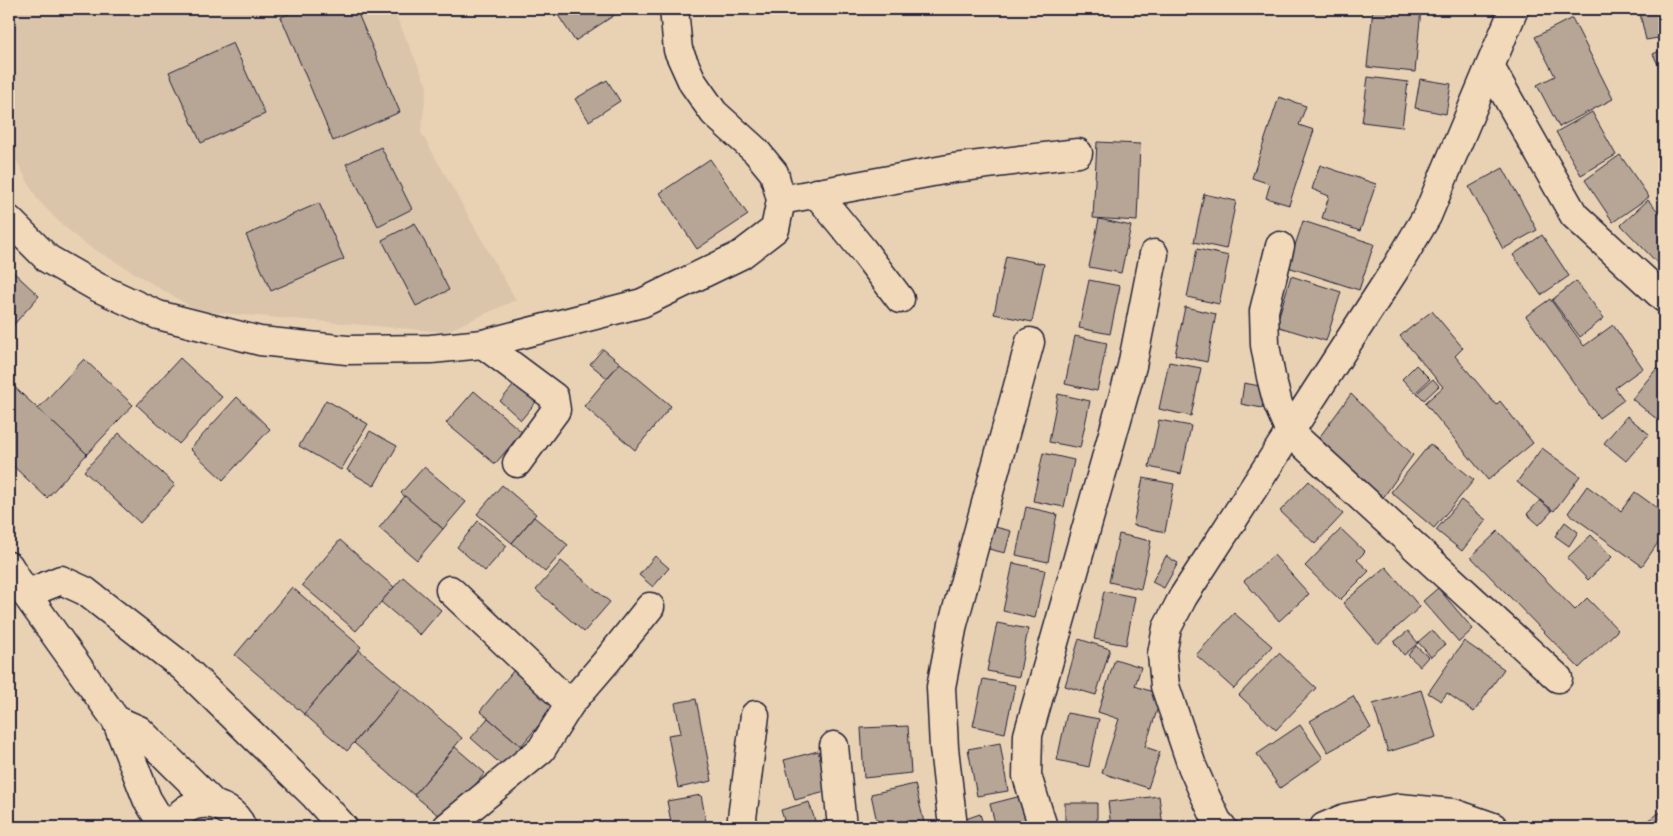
<svg xmlns="http://www.w3.org/2000/svg" width="1673" height="836" font-family="Mali,sans-serif">
	<style>
		.built { fill: #dac5ab }
		.building { fill: #b7a696; stroke: #22223b }
		.lines { fill: none; stroke-linecap: round; stroke-linejoin: round }
		.street-casing { stroke: #22223b; stroke-width: 31 }
		.primary-casing { stroke: #22223b; stroke-width: 31 }
		.street { stroke: #f1d9b9; stroke-width: 28 }
		.primary { stroke: #f1d9b9; stroke-width: 28 }
	</style>
	<rect width="100%" height="100%" fill="#e9d2b4"/>
	<filter id="ink" filterUnits="userSpaceOnUse"><feTurbulence type="fractalNoise" baseFrequency=".02" numOctaves="2"/><feDisplacementMap in="SourceGraphic" scale="10" xChannelSelector="R" yChannelSelector="G"/><feConvolveMatrix kernelMatrix="1 2 1 2 8 2 1 2 1" color-interpolation-filters="sRGB"/></filter>
	<g filter="url(#ink)">
		<!-- built -->
		<polygon class="built" points="9,9 393,9 427,86 421,132 516,300 445,332 198,311 82,242 59,222 37,199 9,147"/>
		<!-- building -->
		<g class="building">
			<polygon points="301,9 356,9 400,112 333,141 281,17"/>
			<polygon points="554,9 612,9 616,14 575,41"/>
			<polygon points="1373,9 1421,9 1415,72 1367,67"/>
			<polygon points="1639,9 1664,9 1664,37 1646,40"/>
			<polygon points="1572,18 1613,99 1559,127 1537,85 1555,76 1535,37"/>
			<polygon points="233,43 265,114 201,143 169,72"/>
			<polygon points="1664,49 1664,77 1653,54"/>
			<polygon points="1368,77 1408,82 1402,127 1362,122"/>
			<polygon points="1420,79 1451,84 1446,114 1415,108"/>
			<polygon points="607,80 620,101 589,121 575,99"/>
			<polygon points="1279,97 1306,106 1299,125 1314,130 1289,205 1266,198 1270,184 1252,178"/>
			<polygon points="1592,112 1616,155 1581,175 1556,132"/>
			<polygon points="1097,142 1140,144 1137,221 1093,218"/>
			<polygon points="381,147 412,209 378,226 346,164"/>
			<polygon points="1620,155 1649,197 1613,222 1585,180"/>
			<polygon points="710,159 748,215 697,249 660,193"/>
			<polygon points="1320,165 1376,184 1360,231 1322,218 1329,196 1312,189"/>
			<polygon points="1503,168 1537,230 1503,249 1469,187"/>
			<polygon points="1204,194 1236,201 1226,249 1194,242"/>
			<polygon points="1648,200 1664,218 1664,270 1621,225"/>
			<polygon points="319,203 344,259 271,291 246,235"/>
			<polygon points="1099,219 1131,226 1121,273 1089,267"/>
			<polygon points="1303,221 1374,244 1359,290 1288,267"/>
			<polygon points="415,223 449,290 416,306 382,240"/>
			<polygon points="1542,235 1569,276 1541,295 1513,255"/>
			<polygon points="1197,249 1229,256 1219,304 1187,297"/>
			<polygon points="1006,256 1044,264 1032,322 994,314"/>
			<polygon points="9,268 39,296 9,330"/>
			<polygon points="1291,276 1341,292 1326,341 1276,326"/>
			<polygon points="1089,280 1120,286 1110,334 1079,328"/>
			<polygon points="1576,281 1604,318 1580,337 1552,300"/>
			<polygon points="1550,299 1584,346 1613,325 1643,368 1615,388 1624,400 1599,418 1526,316"/>
			<polygon points="1185,307 1216,314 1207,362 1175,355"/>
			<polygon points="1432,311 1463,348 1455,356 1496,405 1500,401 1533,443 1488,480 1425,403 1443,387 1400,336"/>
			<polygon points="1075,336 1107,343 1097,391 1065,384"/>
			<polygon points="603,349 620,363 607,378 590,364"/>
			<polygon points="180,358 222,397 179,444 137,405"/>
			<polygon points="84,359 133,405 87,454 38,409"/>
			<polygon points="1169,362 1201,368 1191,416 1159,409"/>
			<polygon points="620,363 671,406 635,450 584,406"/>
			<polygon points="1416,365 1430,379 1415,393 1402,379"/>
			<polygon points="1657,368 1664,374 1664,425 1632,399"/>
			<polygon points="1433,379 1439,386 1424,400 1417,393"/>
			<polygon points="9,382 87,454 47,498 9,462"/>
			<polygon points="1244,383 1265,387 1262,408 1241,404"/>
			<polygon points="515,384 536,402 521,420 500,401"/>
			<polygon points="474,391 522,432 495,464 446,423"/>
			<polygon points="1058,394 1090,401 1080,448 1049,442"/>
			<polygon points="1351,394 1413,455 1380,502 1313,446"/>
			<polygon points="237,397 270,429 223,480 190,449"/>
			<polygon points="326,400 368,424 341,470 299,446"/>
			<polygon points="1627,416 1649,434 1626,461 1604,443"/>
			<polygon points="1159,420 1191,426 1181,474 1149,467"/>
			<polygon points="370,431 397,446 374,486 347,470"/>
			<polygon points="119,433 175,485 140,523 84,471"/>
			<polygon points="1430,444 1474,480 1434,528 1391,492"/>
			<polygon points="1542,448 1580,476 1554,511 1517,482"/>
			<polygon points="1043,453 1074,460 1064,507 1033,501"/>
			<polygon points="424,467 466,502 443,529 401,493"/>
			<polygon points="1143,478 1174,484 1165,532 1133,525"/>
			<polygon points="1309,481 1343,514 1315,544 1280,511"/>
			<polygon points="502,485 536,514 512,543 477,514"/>
			<polygon points="1587,486 1621,511 1635,492 1664,513 1664,534 1642,566 1568,513"/>
			<polygon points="405,496 443,529 417,560 379,528"/>
			<polygon points="1461,500 1486,520 1462,551 1436,530"/>
			<polygon points="1540,500 1552,511 1539,525 1527,514"/>
			<polygon points="1026,507 1057,514 1048,562 1016,555"/>
			<polygon points="534,517 568,545 545,572 512,543"/>
			<polygon points="478,521 507,546 485,571 457,547"/>
			<polygon points="1565,522 1578,532 1569,546 1555,536"/>
			<polygon points="995,527 1011,531 1005,553 989,549"/>
			<polygon points="1341,529 1365,552 1357,560 1369,571 1340,600 1305,566"/>
			<polygon points="1498,531 1575,610 1587,598 1618,630 1579,668 1471,557"/>
			<polygon points="1119,534 1151,541 1141,589 1109,582"/>
			<polygon points="1591,535 1612,557 1588,580 1567,558"/>
			<polygon points="340,540 394,587 356,631 302,585"/>
			<polygon points="1274,555 1309,594 1279,621 1244,581"/>
			<polygon points="655,556 669,568 653,587 639,575"/>
			<polygon points="1166,556 1178,563 1164,588 1152,582"/>
			<polygon points="561,561 610,602 584,632 536,590"/>
			<polygon points="1013,563 1045,570 1035,618 1003,611"/>
			<polygon points="1386,567 1420,607 1378,644 1343,603"/>
			<polygon points="403,577 441,610 420,635 381,602"/>
			<polygon points="292,587 361,647 304,714 235,655"/>
			<polygon points="1438,588 1473,629 1459,642 1423,601"/>
			<polygon points="1104,591 1135,597 1126,645 1094,639"/>
			<polygon points="1234,613 1272,646 1234,689 1196,655"/>
			<polygon points="997,623 1028,629 1019,677 987,671"/>
			<polygon points="1432,630 1445,645 1431,657 1418,642"/>
			<polygon points="1408,631 1418,643 1404,655 1394,642"/>
			<polygon points="1079,639 1110,649 1096,695 1065,686"/>
			<polygon points="1464,641 1504,669 1474,712 1447,693 1441,701 1428,693"/>
			<polygon points="1416,646 1428,657 1420,666 1408,655"/>
			<polygon points="359,650 402,686 347,751 304,714"/>
			<polygon points="1279,653 1316,688 1276,730 1239,695"/>
			<polygon points="1115,659 1141,667 1135,686 1162,695 1145,747 1160,752 1148,788 1102,773 1119,719 1098,712"/>
			<polygon points="514,670 556,705 521,746 480,711"/>
			<polygon points="983,679 1015,685 1005,733 973,726"/>
			<polygon points="402,686 462,738 414,795 354,743"/>
			<polygon points="1421,690 1436,737 1388,752 1373,704"/>
			<polygon points="1353,696 1371,728 1328,752 1310,721"/>
			<polygon points="696,699 712,781 678,788 668,735 681,733 675,703"/>
			<polygon points="1067,713 1099,719 1089,767 1057,760"/>
			<polygon points="488,718 521,746 503,766 471,738"/>
			<polygon points="1300,725 1323,758 1280,788 1257,754"/>
			<polygon points="908,726 911,773 864,778 861,728"/>
			<polygon points="1000,743 1008,791 977,796 968,749"/>
			<polygon points="455,747 485,773 445,821 414,795"/>
			<polygon points="818,751 829,791 795,800 784,760"/>
			<polygon points="915,784 925,827 878,827 871,794"/>
			<polygon points="701,795 707,827 672,827 667,801"/>
			<polygon points="1021,796 1029,827 996,827 990,804"/>
			<polygon points="1159,796 1163,827 1111,827 1108,802"/>
			<polygon points="809,802 817,827 786,827 781,810"/>
			<rect x="1065" y="803" width="32" height="24"/>
			<polygon points="1664,810 1664,827 1637,827"/>
			<polygon points="980,814 984,827 962,827 960,821"/>
			<polygon points="1401,821 1405,827 1391,827"/>
		</g>
		<g class="lines">
			<!-- street casing -->
			<g class="street-casing">
				<g id="street">
					<polyline points="1490,67 1574,215 1664,298"/>
					<polyline points="816,193 862,249 900,299"/>
					<polyline points="781,200 954,168 1078,153"/>
					<polyline points="9,220 48,259 97,287 158,315 260,341 347,350 431,349 483,344 642,303 741,255 775,229 781,200 774,173 756,151 714,113 693,83 678,50 674,9"/>
					<polyline points="1280,246 1264,311 1265,345 1271,377 1278,404 1290,432 1558,678"/>
					<polyline points="483,344 554,397 556,410 517,463"/>
					<polyline points="450,590 570,704"/>
					<polyline points="26,594 61,580 85,591 183,667 315,796 343,827"/>
					<polyline points="834,746 842,827"/>
					<polyline points="447,827 541,750 570,704 606,662 650,607"/>
					<polyline points="743,827 742,818 755,715"/>
					<polyline points="953,827 944,748 941,687 953,624 1030,342"/>
					<polyline points="1043,827 1027,776 1028,735 1132,366 1154,254"/>
					<polyline points="1222,827 1217,821 1203,791 1192,766 1165,686 1162,654 1167,628 1183,597 1396,268 1427,216 1514,9"/>
					<polyline points="1324,827 1345,818 1399,808 1453,813 1493,827"/>
				</g>
			</g>
			<!-- primary casing -->
			<g class="primary-casing">
				<g id="primary">
					<polyline points="9,566 26,594 116,720"/>
					<polyline points="164,827 147,799 116,720 139,730 214,804"/>
					<path d="M173 827C184 794 229 798 242 827"/>
				</g>
			</g>
			<!-- street -->
			<use href="#street" class="street"/>
			<!-- primary -->
			<use href="#primary" class="primary"/>
		</g>
	</g>
	<!-- margin -->
	<rect width="1673" height="836" fill="none" stroke="#f1d9b9" stroke-width="30"/>
	<rect x="15" y="15" width="1643" height="806" fill="none" stroke="#22223b" stroke-width="2" filter="url(#ink)"/>
</svg>
